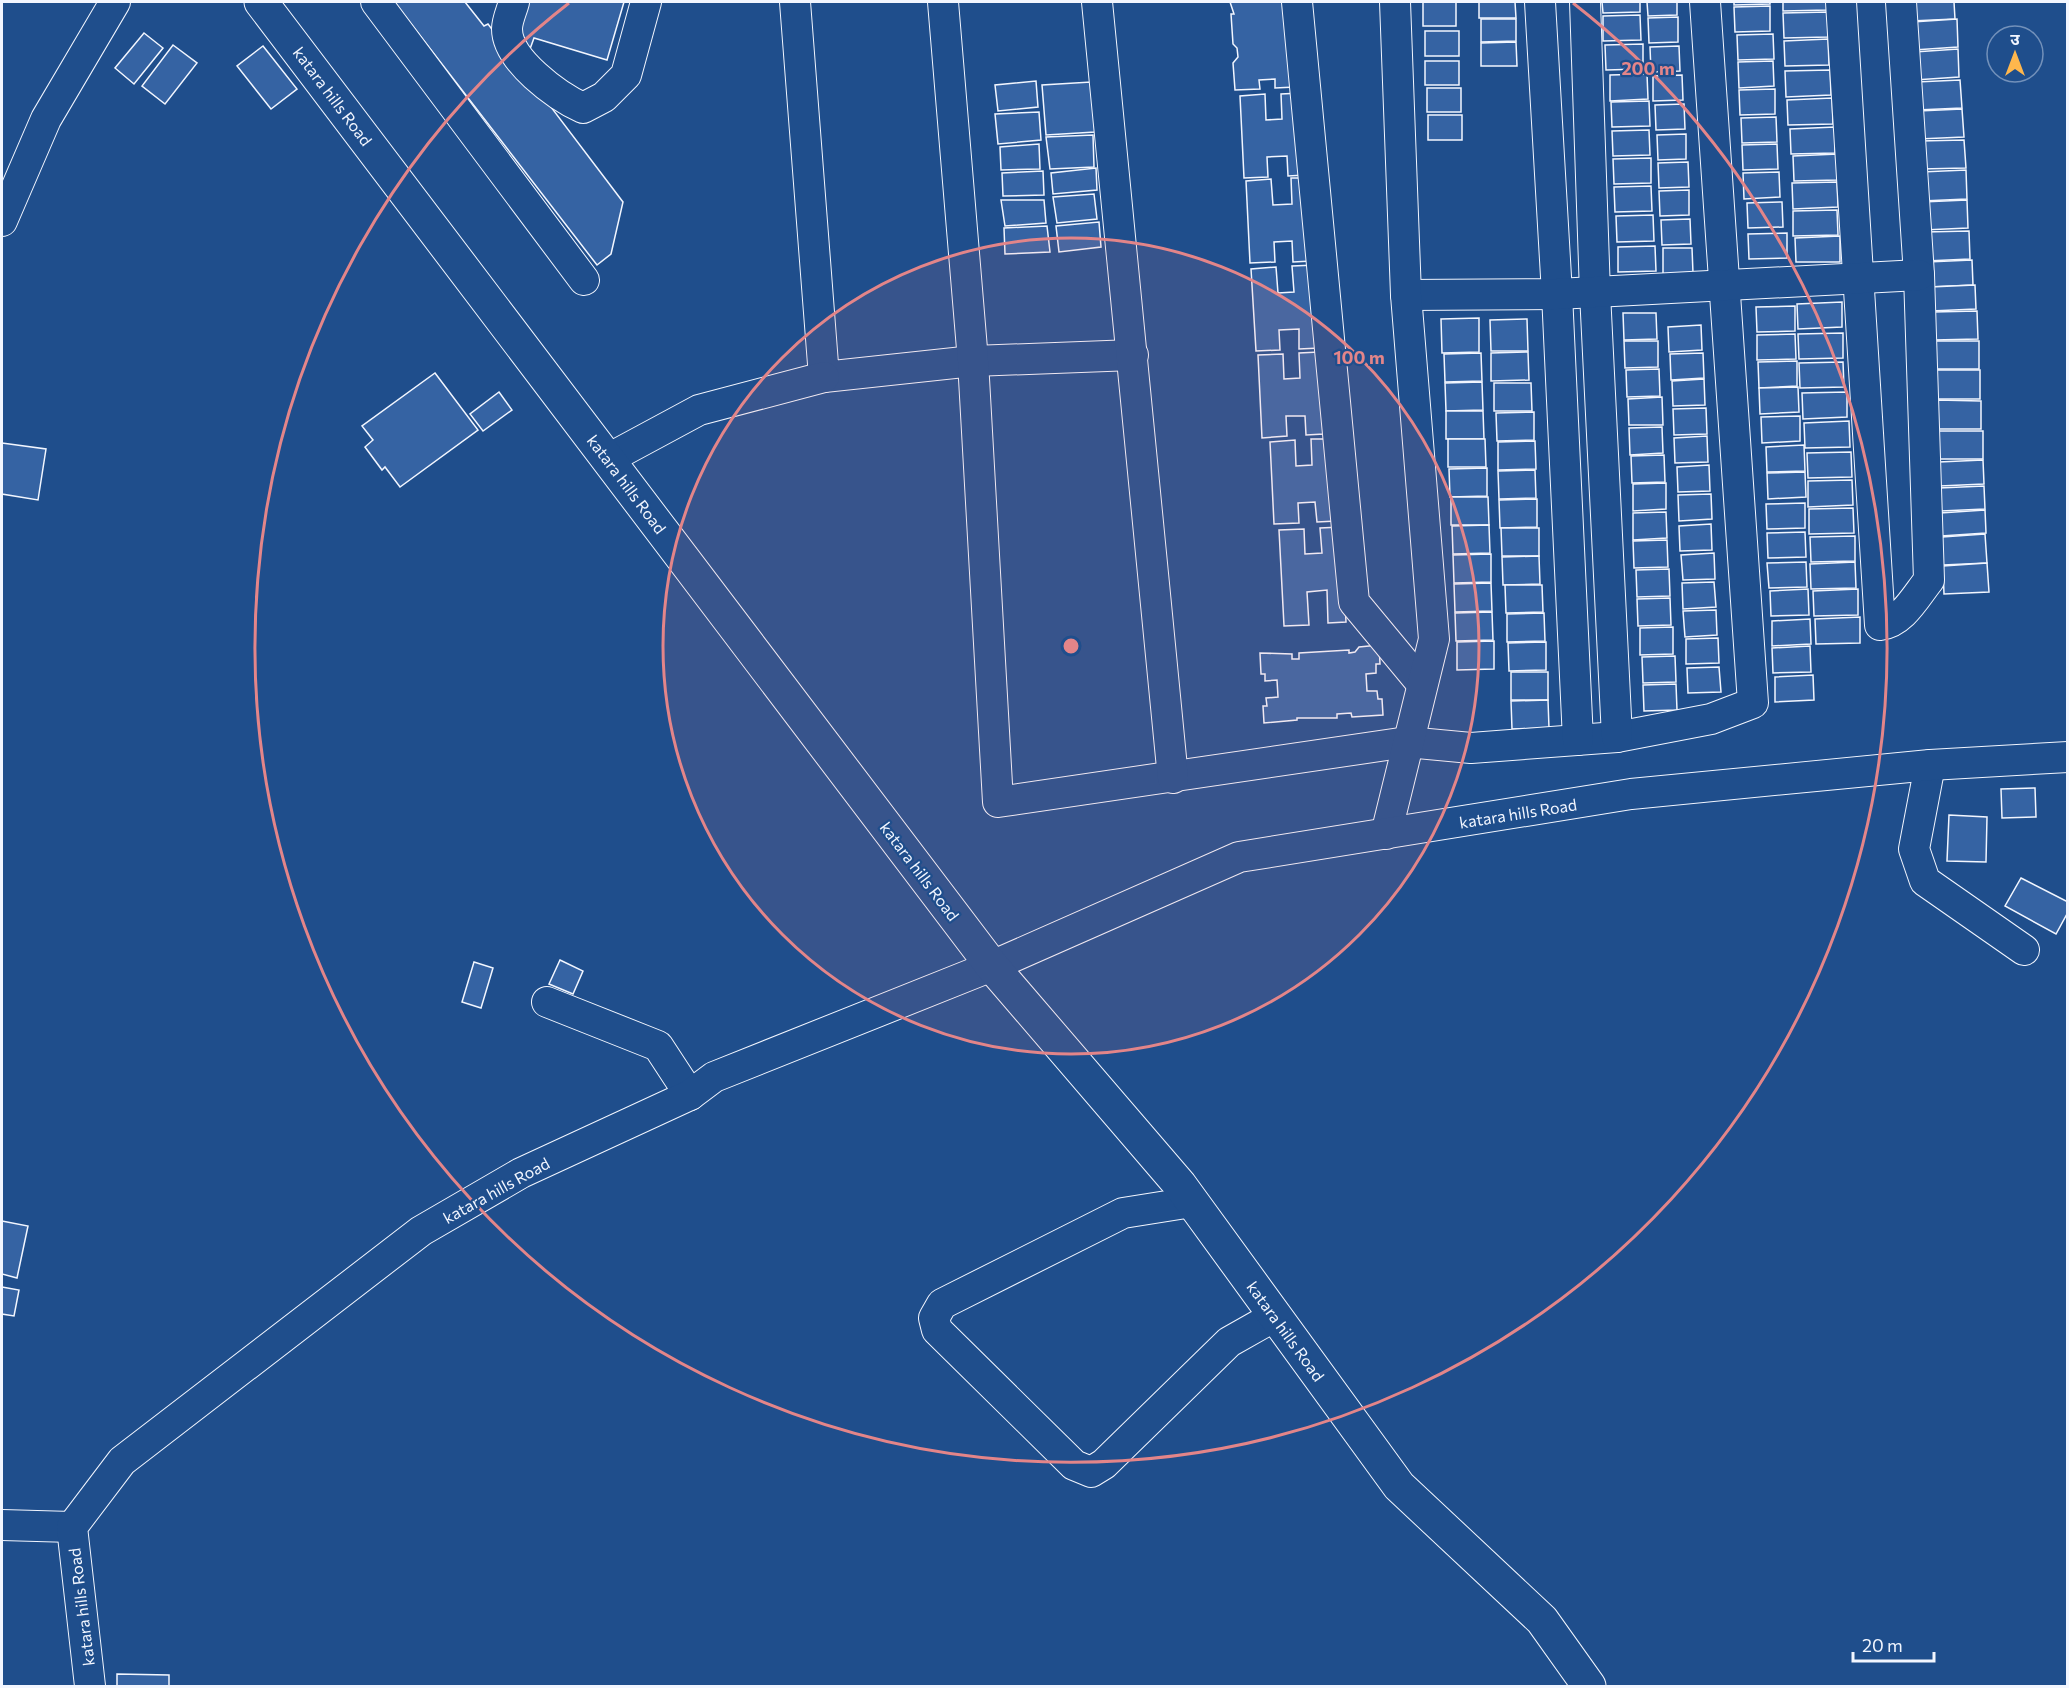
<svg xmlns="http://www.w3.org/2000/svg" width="2069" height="1688" font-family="Commissioner,'Noto Sans Devanagari',sans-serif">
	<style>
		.building { fill: #3563a3; stroke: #f2f6ff; stroke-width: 1.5 }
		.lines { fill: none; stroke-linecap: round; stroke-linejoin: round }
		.minor-casing { stroke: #f2f6ff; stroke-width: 32 }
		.major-casing { stroke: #f2f6ff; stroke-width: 35 }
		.minor { stroke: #1f4e8c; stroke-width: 30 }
		.major { stroke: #1f4e8c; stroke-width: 33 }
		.ring { fill: none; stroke: #e38589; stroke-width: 3 }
		.labels { text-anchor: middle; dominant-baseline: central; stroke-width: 4.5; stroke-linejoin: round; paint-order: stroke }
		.street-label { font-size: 16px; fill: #f2f6ff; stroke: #1f4e8c }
		.centre { fill: #e38589; stroke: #1f4e8c; stroke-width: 3 }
		.ring-label { font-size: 18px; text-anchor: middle; font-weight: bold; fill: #e38589; stroke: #1f4e8c; stroke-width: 4.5; stroke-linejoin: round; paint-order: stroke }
	</style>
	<rect width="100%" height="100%" fill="#1f4e8c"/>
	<!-- building -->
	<g class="building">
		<polygon points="394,2 465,2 484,26 488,24 623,202 611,254 597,265"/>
		<polygon points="524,2 624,2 607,60 534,38 530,49 513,43"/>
		<polygon points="1230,2 1291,2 1295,87 1275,88 1275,79 1259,80 1260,89 1235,90 1233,63 1238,57 1237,48 1233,44 1231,14 1234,14"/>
		<rect x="1423" y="2" width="33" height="24"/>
		<polygon points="1479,2 1515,2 1516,18 1479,18"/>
		<polygon points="1602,2 1640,2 1640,12 1603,13"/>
		<polygon points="1647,2 1677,2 1677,15 1648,16"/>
		<polygon points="1734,2 1770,2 1770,4 1734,5"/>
		<polygon points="1783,2 1827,2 1828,10 1783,11"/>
		<polygon points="1909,2 1954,2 1955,19 1911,21"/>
		<polygon points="1770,6 1770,31 1735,32 1734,7"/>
		<polygon points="1828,12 1828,37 1784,38 1783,13"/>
		<polygon points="1640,15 1641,40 1603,41 1603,16"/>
		<polygon points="1678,17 1678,42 1649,43 1648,18"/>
		<polygon points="1481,19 1516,19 1516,41 1481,42"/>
		<polygon points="1957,19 1958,47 1914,50 1912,22"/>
		<rect x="1425" y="31" width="34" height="25"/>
		<polygon points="144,33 163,48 134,84 115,68"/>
		<polygon points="1773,34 1774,59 1738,60 1737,35"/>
		<polygon points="1828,39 1829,65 1785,66 1784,41"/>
		<polygon points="1516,42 1517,66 1481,66 1481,43"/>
		<polygon points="1643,44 1643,69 1606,70 1605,45"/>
		<polygon points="173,45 197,63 165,104 142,86"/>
		<polygon points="263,46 297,89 271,109 237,66"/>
		<polygon points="1679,46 1680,71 1651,72 1650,47"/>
		<polygon points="1958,49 1959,77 1915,80 1914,52"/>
		<rect x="1425" y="61" width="34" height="24"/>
		<polygon points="1773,61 1774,86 1739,88 1738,62"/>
		<polygon points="1830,70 1831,95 1786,97 1785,71"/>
		<polygon points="1647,74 1648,99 1610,101 1610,75"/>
		<polygon points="1682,75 1683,100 1653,101 1653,76"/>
		<polygon points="1960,80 1962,108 1917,110 1916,82"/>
		<polygon points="1036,81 1038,107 998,111 995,85"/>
		<polygon points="1091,82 1095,132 1046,135 1042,85"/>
		<rect x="1427" y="88" width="34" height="24"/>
		<polygon points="1775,89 1775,114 1740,115 1739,90"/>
		<polygon points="1301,93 1306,175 1288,176 1287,156 1267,157 1268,177 1244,178 1240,96 1265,94 1266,120 1282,119 1281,94"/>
		<polygon points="1832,98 1833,124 1788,125 1787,100"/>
		<polygon points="1649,101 1650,126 1612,127 1611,102"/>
		<polygon points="1684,104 1685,129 1656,130 1655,105"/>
		<polygon points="1962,109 1964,137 1919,139 1918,111"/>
		<polygon points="1039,112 1041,140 998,144 995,114"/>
		<rect x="1428" y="115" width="34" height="25"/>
		<polygon points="1776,117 1777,142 1742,143 1741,118"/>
		<polygon points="1835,127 1835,153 1791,154 1790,129"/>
		<polygon points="1649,130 1650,155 1613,156 1612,131"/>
		<polygon points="1686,134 1686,159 1658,160 1657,135"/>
		<polygon points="1093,135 1094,167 1050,169 1046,137"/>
		<polygon points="1964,140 1966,168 1921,169 1920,141"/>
		<polygon points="1039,144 1040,169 1001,170 1000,147"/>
		<polygon points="1777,144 1778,169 1743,170 1742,145"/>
		<polygon points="1838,154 1838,180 1794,181 1793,156"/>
		<polygon points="1651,158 1651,183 1614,184 1613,159"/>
		<polygon points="1688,162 1689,187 1659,188 1658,163"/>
		<polygon points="1096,168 1097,190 1053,194 1051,173"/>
		<polygon points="1966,170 1967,199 1922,201 1921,172"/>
		<polygon points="1043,171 1044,195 1003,196 1002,173"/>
		<polygon points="1779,172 1780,197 1744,199 1743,173"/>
		<polygon points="1291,178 1308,178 1312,261 1293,262 1292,241 1274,242 1275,262 1250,263 1246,181 1271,179 1273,205 1292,204"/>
		<polygon points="1837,182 1838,207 1793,209 1792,183"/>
		<polygon points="1651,186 1652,211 1615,212 1614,187"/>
		<polygon points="1689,190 1689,215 1660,216 1659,191"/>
		<polygon points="1094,194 1097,219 1057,223 1053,197"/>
		<polygon points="1001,200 1044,200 1046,223 1005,226"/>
		<polygon points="1967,200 1968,228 1924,230 1922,202"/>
		<polygon points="1782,202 1783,227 1748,228 1747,203"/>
		<polygon points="1837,210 1838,235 1793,236 1793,211"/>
		<polygon points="1653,215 1654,241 1617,242 1616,216"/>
		<polygon points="1690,219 1691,244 1662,245 1661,220"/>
		<polygon points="1099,222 1101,247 1059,252 1056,226"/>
		<polygon points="1047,226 1050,252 1005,254 1004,228"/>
		<polygon points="1969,231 1970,259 1926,261 1925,232"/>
		<polygon points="1787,233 1787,258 1749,259 1748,234"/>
		<polygon points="1840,236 1840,262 1796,262 1795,238"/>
		<polygon points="1655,246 1656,271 1618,272 1618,247"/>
		<polygon points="1663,248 1692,248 1693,273 1663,274"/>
		<polygon points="1972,260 1973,285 1929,287 1927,262"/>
		<polygon points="1316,265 1320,348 1299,349 1299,329 1279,330 1280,350 1256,351 1251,269 1276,267 1278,293 1294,292 1292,266"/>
		<polygon points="1975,285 1976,309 1931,311 1930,287"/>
		<polygon points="1842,302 1842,327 1798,329 1797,304"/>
		<polygon points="1795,306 1795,331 1757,332 1756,307"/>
		<polygon points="1977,311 1978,339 1934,340 1933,312"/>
		<polygon points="1623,313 1656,313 1657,339 1624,340"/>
		<polygon points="1479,318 1479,352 1442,353 1441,319"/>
		<polygon points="1527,319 1528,351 1491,351 1490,320"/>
		<polygon points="1701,325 1702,350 1669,352 1668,327"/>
		<polygon points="1843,333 1843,358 1799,359 1798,334"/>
		<polygon points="1795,334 1796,359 1757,360 1757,335"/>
		<polygon points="1624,341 1658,341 1658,367 1625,368"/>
		<rect x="1934" y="341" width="45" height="28"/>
		<polygon points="1319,352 1324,434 1306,435 1305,416 1286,416 1287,436 1262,438 1258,355 1283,354 1284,379 1300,378 1299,353"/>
		<polygon points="1528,352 1529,380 1491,381 1491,353"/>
		<polygon points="1481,353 1482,381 1445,382 1444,354"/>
		<polygon points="1703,353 1704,378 1671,380 1670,354"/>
		<polygon points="1797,361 1797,386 1759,388 1758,362"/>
		<polygon points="1843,362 1844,387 1800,388 1799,363"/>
		<polygon points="1659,369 1660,396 1627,397 1626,370"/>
		<rect x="1936" y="370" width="44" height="29"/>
		<polygon points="435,373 478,430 400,487 385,467 382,470 365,447 373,440 362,426"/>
		<polygon points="1704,379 1705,405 1673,406 1672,381"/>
		<polygon points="1482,382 1483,410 1446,411 1445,383"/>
		<polygon points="1494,383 1531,383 1532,411 1494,411"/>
		<polygon points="1798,387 1799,412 1760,414 1759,388"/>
		<polygon points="499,392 512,410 483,431 470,414"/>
		<polygon points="1847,392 1847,417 1803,419 1802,393"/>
		<polygon points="1662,397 1663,425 1629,425 1628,399"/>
		<polygon points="1937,400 1981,401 1981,429 1937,429"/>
		<polygon points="1706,408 1707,434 1674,435 1673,409"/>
		<polygon points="1446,411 1483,411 1484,439 1446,439"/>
		<polygon points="1534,412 1534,440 1497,441 1496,413"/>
		<polygon points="1800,416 1800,441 1762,443 1761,417"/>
		<polygon points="1849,421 1850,447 1805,448 1804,423"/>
		<polygon points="1662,427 1663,453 1630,455 1629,428"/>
		<polygon points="1939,431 1983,431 1983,459 1938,459"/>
		<polygon points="1707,436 1708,462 1675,463 1674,438"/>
		<polygon points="1311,439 1332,439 1336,521 1317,522 1315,502 1298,503 1299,523 1274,524 1270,442 1295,440 1296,466 1312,465"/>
		<polygon points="1448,439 1485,439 1486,467 1448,467"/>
		<polygon points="1535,441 1536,469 1498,470 1498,442"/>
		<polygon points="2,443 46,449 38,500 2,494"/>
		<polygon points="1804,445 1805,471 1767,472 1766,447"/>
		<polygon points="1851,452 1852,477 1808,478 1807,453"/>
		<polygon points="1664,455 1665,482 1632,483 1631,456"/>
		<polygon points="1983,460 1984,484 1940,486 1939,462"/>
		<polygon points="1709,465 1710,491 1678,492 1677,467"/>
		<polygon points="1487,468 1487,496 1450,497 1449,469"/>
		<polygon points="1535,470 1536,498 1499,499 1498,471"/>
		<polygon points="1805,472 1806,497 1768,499 1767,473"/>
		<polygon points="1852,480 1853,505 1808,507 1808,481"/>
		<polygon points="1666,483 1666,509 1633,511 1633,484"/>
		<polygon points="1984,486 1985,509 1941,511 1939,488"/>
		<polygon points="1711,494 1712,519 1679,521 1678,495"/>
		<polygon points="1451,497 1488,497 1489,525 1451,525"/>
		<polygon points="1537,499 1537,527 1500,528 1499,500"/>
		<polygon points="1805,503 1805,528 1767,529 1766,504"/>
		<polygon points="1853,508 1854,533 1809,534 1809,509"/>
		<polygon points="1985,510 1986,533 1941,536 1940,513"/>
		<polygon points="1666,512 1667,538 1633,540 1633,513"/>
		<polygon points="1711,524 1712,550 1680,551 1679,526"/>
		<polygon points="1489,525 1490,553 1453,554 1452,526"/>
		<polygon points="1341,527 1346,622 1328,623 1327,590 1307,592 1309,625 1284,626 1279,530 1304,529 1305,554 1322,553 1320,528"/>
		<polygon points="1501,528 1539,528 1539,556 1502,556"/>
		<polygon points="1805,532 1806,557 1768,558 1767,533"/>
		<polygon points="1985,534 1987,563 1943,565 1942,537"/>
		<polygon points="1855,536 1855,561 1811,562 1810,537"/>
		<polygon points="1667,540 1668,567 1634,568 1633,541"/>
		<polygon points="1714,553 1715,579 1683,580 1681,555"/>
		<polygon points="1491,554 1491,582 1454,583 1453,555"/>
		<polygon points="1539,556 1540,584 1503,585 1502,557"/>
		<polygon points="1806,562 1807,587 1769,588 1767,563"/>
		<polygon points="1855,562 1856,588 1811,589 1810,564"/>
		<polygon points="1987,563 1989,592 1944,594 1943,566"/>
		<polygon points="1669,569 1670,596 1637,597 1636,570"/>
		<polygon points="1714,582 1716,607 1683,609 1682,583"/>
		<polygon points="1491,583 1492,611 1455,612 1454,584"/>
		<polygon points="1505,585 1542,585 1543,612 1506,613"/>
		<polygon points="1808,589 1809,615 1771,616 1770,591"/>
		<polygon points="1858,589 1858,615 1814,616 1813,591"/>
		<polygon points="1670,598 1671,625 1638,626 1637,599"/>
		<polygon points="1716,610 1717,635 1685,637 1683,611"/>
		<polygon points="1492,612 1493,640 1456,641 1455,613"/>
		<polygon points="1544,613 1545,641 1507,642 1507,614"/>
		<polygon points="1860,617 1860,643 1816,644 1815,619"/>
		<polygon points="1810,619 1811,644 1772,646 1772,621"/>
		<polygon points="1673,627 1673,654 1640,655 1640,628"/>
		<polygon points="1718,638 1719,663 1686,664 1686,639"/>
		<polygon points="1494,641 1494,669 1457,670 1457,642"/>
		<polygon points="1546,642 1546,670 1509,671 1508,643"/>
		<polygon points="1379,645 1380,664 1376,664 1376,673 1366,674 1367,691 1377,691 1378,699 1382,699 1383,715 1352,717 1351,713 1337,714 1337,718 1297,718 1297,720 1264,723 1263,706 1267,706 1266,698 1278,697 1277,680 1265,681 1265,674 1261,674 1260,653 1292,654 1292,659 1299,659 1299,653 1349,650 1349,653 1355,652 1359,647"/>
		<polygon points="1810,646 1811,672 1773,673 1772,648"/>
		<polygon points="1675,656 1676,682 1643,683 1642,657"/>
		<polygon points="1719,667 1721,692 1688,693 1687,668"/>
		<rect x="1511" y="672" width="37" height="28"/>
		<polygon points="1813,675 1814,700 1775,702 1775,677"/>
		<polygon points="1676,684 1677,710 1644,711 1643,685"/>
		<polygon points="1548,700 1549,728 1512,729 1511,701"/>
		<polygon points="2035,788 2036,817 2002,818 2001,789"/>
		<polygon points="1949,815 1987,817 1986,862 1947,861"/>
		<polygon points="2021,878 2068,902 2068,912 2056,934 2005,906"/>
		<polygon points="560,960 583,971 573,994 549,984"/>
		<polygon points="474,962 493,968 481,1008 462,1002"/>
		<polygon points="2,1221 28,1226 17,1278 2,1274"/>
		<polygon points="2,1287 19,1290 14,1316 2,1314"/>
		<polygon points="117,1674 169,1675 169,1686 117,1686"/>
	</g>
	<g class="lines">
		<!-- minor casing -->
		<g class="minor-casing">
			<g id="minor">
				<polyline points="376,2 584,280"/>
				<path d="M514 2C512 10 507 20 507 29 507 60 557 96 583 108L604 97 626 75 646 2"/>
				<polyline points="795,2 824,377 973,361 1133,355"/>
				<polyline points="943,2 973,361 998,802 1407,742 1471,748 1617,737 1711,719 1753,703 1705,2"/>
				<polyline points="1097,2 1173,778"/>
				<polyline points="1297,2 1354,602 1422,684"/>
				<polyline points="1540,2 1557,294 1578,740"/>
				<polyline points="1585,2 1595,293 1617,737"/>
				<path d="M1841 2 1880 625C1902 623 1916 596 1929 580L1919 275 1901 2"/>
				<polyline points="2,221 46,119 115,2"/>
				<polyline points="1406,295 1557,294 1919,275"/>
				<polyline points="608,459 699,410 824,377"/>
				<polyline points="1930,765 1914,849 1925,881 2024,950"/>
				<polyline points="1386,834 1434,639 1406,295 1395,2"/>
				<polyline points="547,1002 658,1046 690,1095"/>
				<polyline points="1192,1202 1123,1213 942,1304 934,1318 937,1330 1074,1465 1091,1472 1104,1464 1229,1342 1275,1316"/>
				<polyline points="2,1525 72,1527"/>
				<polyline points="90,1686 72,1527 122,1461 421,1231 521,1173 690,1095 714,1077 992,966 1239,857 1631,794 1930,765 2068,757"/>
			</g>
		</g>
		<!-- major casing -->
		<g class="major-casing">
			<polyline id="major" points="261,2 992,966 1180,1185 1399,1486 1542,1620 1589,1686"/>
		</g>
		<!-- minor -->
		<use href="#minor" class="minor"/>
		<!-- major -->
		<use href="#major" class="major"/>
	</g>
	<!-- distance rings -->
	<circle cx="1071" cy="646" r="408" fill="#e38589" fill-opacity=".12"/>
	<g class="ring">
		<circle cx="1071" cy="646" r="408"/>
		<path d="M1573 3A816 816 0 1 1 569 3"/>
	</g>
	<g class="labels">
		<!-- street labels -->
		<g class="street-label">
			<text transform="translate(333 96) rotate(53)">katara hills Road</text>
			<text transform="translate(627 484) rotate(53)">katara hills Road</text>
			<text transform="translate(1518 813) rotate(-9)">katara hills Road</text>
			<text transform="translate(920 871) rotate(53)">katara hills Road</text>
			<text transform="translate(496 1190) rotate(-29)">katara hills Road</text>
			<text transform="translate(1286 1331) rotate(54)">katara hills Road</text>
			<text transform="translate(81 1607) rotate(-97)">katara hills Road</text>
		</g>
	</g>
	<circle cx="1071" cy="646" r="9" class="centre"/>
	<g class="ring-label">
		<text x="1648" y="75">200 m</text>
		<text x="1359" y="364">100 m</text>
	</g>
	<!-- border -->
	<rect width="2069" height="1688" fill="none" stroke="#f2f6ff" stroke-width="6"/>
	<!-- north arrow -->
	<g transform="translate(2015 54)"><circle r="28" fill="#1f4e8c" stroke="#7391ba" stroke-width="1.5"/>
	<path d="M0-4.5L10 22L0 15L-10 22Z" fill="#ffb74d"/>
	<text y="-9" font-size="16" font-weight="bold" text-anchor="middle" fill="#f2f6ff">उ</text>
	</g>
	<!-- scale -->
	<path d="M1853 1652v9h81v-9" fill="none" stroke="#f2f6ff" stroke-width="3"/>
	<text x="1862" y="1652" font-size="18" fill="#f2f6ff" stroke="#1f4e8c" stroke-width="4.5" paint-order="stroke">20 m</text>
</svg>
